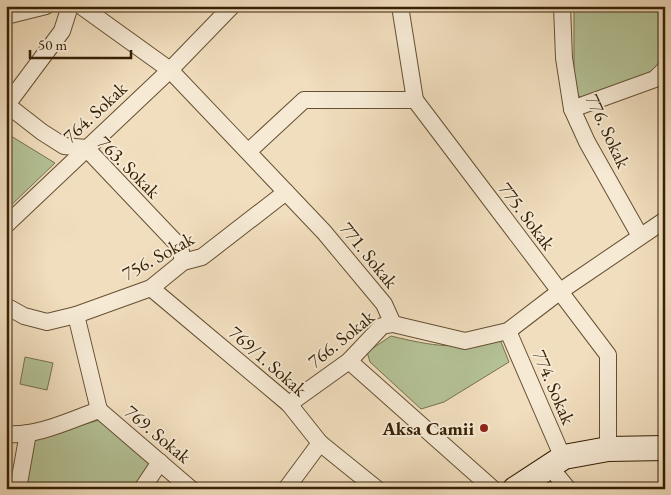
<svg xmlns="http://www.w3.org/2000/svg" width="671" height="495" font-family="'EB Garamond',serif">
	<style>
		.green { fill: #b4c296; stroke: #76714e }
		.lines { fill: none; stroke-linecap: round; stroke-linejoin: round }
		.street-casing { stroke: #665033; stroke-width: 18 }
		.secondary-casing { stroke: #372005; stroke-width: 26 }
		.street { stroke: #f6ead5; stroke-width: 16 }
		.secondary { stroke: #f6ead5; stroke-width: 24 }
		.poi-dot { fill: #8f2418; stroke: #f6ead5; stroke-width: 2 }
		.labels { text-anchor: middle; dominant-baseline: central; stroke-width: 4; stroke-linejoin: round; paint-order: stroke }
		.street-label { font-size: 19px; fill: #372005; stroke: #f6ead5 }
		.poi-label { font-size: 19px; font-weight: bold; fill: #372005; stroke: #f6ead5; text-anchor: end }
	</style>
	<rect width="100%" height="100%" fill="#f1debe"/>
	<filter id="stains"><feTurbulence type="fractalNoise" baseFrequency=".004" numOctaves="4"/><feColorMatrix values="0 0 0 0 .2 0 0 0 0 .09 0 0 0 0 .02 0 0 0 .5 -.17"/></filter>
	<radialGradient id="worn" r=".72"><stop offset=".6" stop-color="#630" stop-opacity="0"/><stop offset="1" stop-color="#630" stop-opacity=".3"/></radialGradient>
	<!-- green -->
	<g class="green">
		<polygon points="574,6 665,6 665,62 654,74 589,97 580,97 575,91 574,82"/>
		<polygon points="6,133 55,163 6,210"/>
		<path d="M391 336C433 346 457 351 499 337L509 362 444 402 421 409 370 362 367 352Z"/>
		<polygon points="25,357 53,363 47,390 20,384"/>
		<polygon points="99,420 151,462 133,489 25,489 34,439"/>
	</g>
	<g class="lines">
		<!-- street casing -->
		<g class="street-casing">
			<g id="street">
				<polyline points="81,6 170,70 324,232 384,304 393,324 465,341 508,331 559,292 665,220"/>
				<polyline points="400,6 415,100 608,355 608,449"/>
				<polyline points="562,6 564,58 572,109 587,142 640,236"/>
				<polyline points="6,16 46,6"/>
				<polyline points="6,104 42,132 64,146 86,148 180,247 183,262"/>
				<polyline points="6,106 62,31 70,6"/>
				<polyline points="572,109 655,79 665,69"/>
				<polyline points="249,151 304,100 415,100"/>
				<polyline points="6,225 170,70 232,6"/>
				<polyline points="151,288 289,404 320,443 377,489"/>
				<polyline points="6,306 24,316 47,322 76,315 151,288 183,262 202,257 286,192"/>
				<polyline points="76,315 99,410"/>
				<polyline points="508,331 563,458"/>
				<polyline points="349,361 493,489"/>
				<polyline points="289,404 349,361 382,326 393,324"/>
				<polyline points="99,410 191,489"/>
				<path d="M6 434C37 437 70 420 99 410"/>
				<polyline points="550,467 568,489"/>
				<polyline points="18,489 28,433"/>
				<polyline points="142,489 160,462"/>
				<polyline points="286,489 320,443"/>
			</g>
		</g>
		<!-- secondary casing -->
		<g class="secondary-casing">
			<polyline id="secondary" points="515,489 564,457 608,449 665,448"/>
		</g>
		<!-- street -->
		<use href="#street" class="street"/>
		<!-- secondary -->
		<use href="#secondary" class="secondary"/>
	</g>
	<!-- markers -->
	<circle class="poi-dot" cx="484" cy="428" r="5"/>
	<g class="labels">
		<!-- street labels -->
		<g class="street-label">
			<text transform="translate(95 112) rotate(-43)">764. Sokak</text>
			<text transform="translate(608 131) rotate(65)">776. Sokak</text>
			<text transform="translate(129 167) rotate(45)">763. Sokak</text>
			<text transform="translate(527 216) rotate(53)">775. Sokak</text>
			<text transform="translate(369 255) rotate(51)">771. Sokak</text>
			<text transform="translate(158 256) rotate(-29)">756. Sokak</text>
			<text transform="translate(341 339) rotate(-39)">766. Sokak</text>
			<text transform="translate(268 361) rotate(41)">769/1. Sokak</text>
			<text transform="translate(554 387) rotate(67)">774. Sokak</text>
			<text transform="translate(158 434) rotate(40)">769. Sokak</text>
		</g>
		<!-- poi labels -->
		<g class="poi-label">
			<text x="474" y="428">Aksa Camii</text>
		</g>
	</g>
	<!-- margin -->
	<rect width="671" height="495" fill="none" stroke="#f1debe" stroke-width="25"/>
	<rect x="8" y="8" width="656" height="480" fill="none" stroke="#372005" stroke-width="2.5"/>
	<rect x="12" y="12" width="646" height="470" fill="none" stroke="#372005"/>
	<!-- scale -->
	<path d="M30 50v8h101v-8" fill="none" stroke="#372005" stroke-width="2.5"/>
	<text x="38" y="50" font-size="15" fill="#372005" stroke="#f6ead5" stroke-width="4" paint-order="stroke">50 m</text>
	<rect width="100%" height="100%" filter="url(#stains)"/>
	<rect width="100%" height="100%" fill="url(#worn)"/>
</svg>
